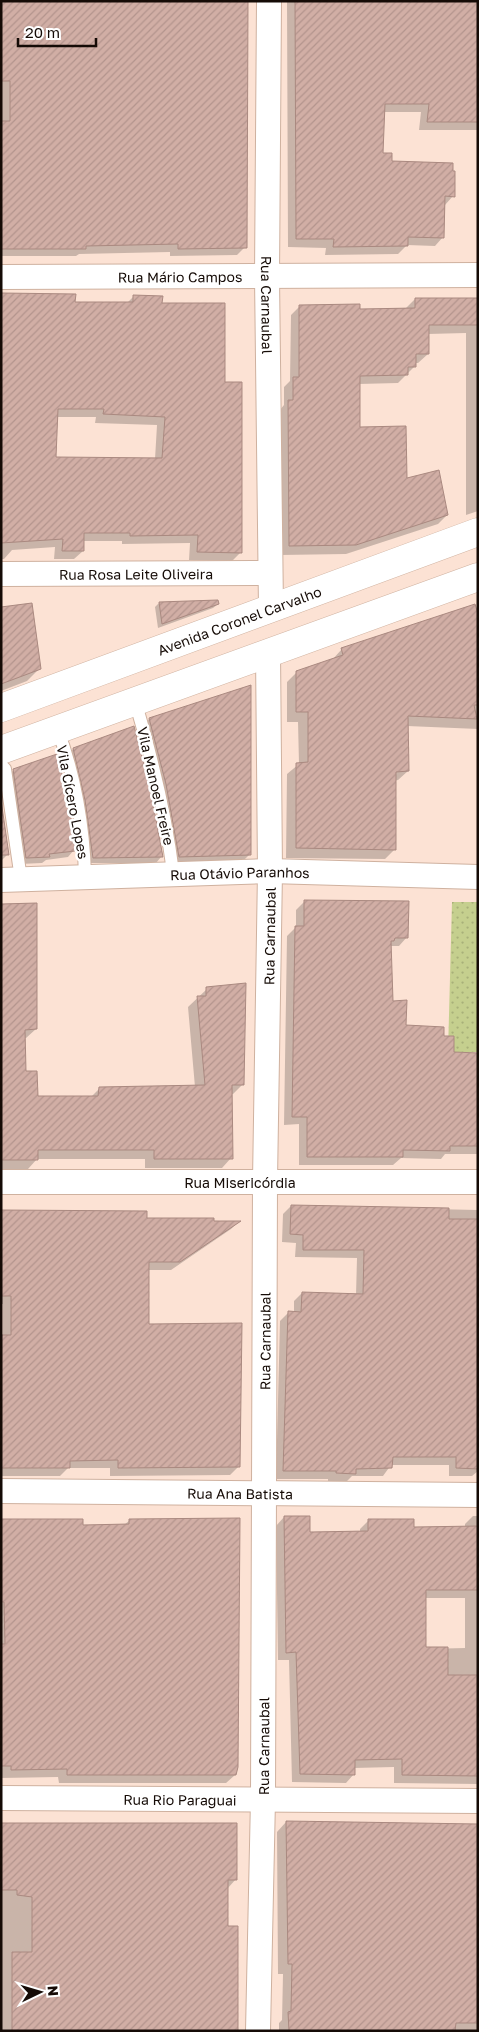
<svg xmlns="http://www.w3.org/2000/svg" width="479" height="2032" font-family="'Golos Text',sans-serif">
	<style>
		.garden { fill: url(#garden-dots) }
		.shadow { fill: #0003; fill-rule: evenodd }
		.building { fill: url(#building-hatch); stroke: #aa8980; fill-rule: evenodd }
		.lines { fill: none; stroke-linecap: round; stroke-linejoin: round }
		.service-casing { stroke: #cfb19f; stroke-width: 14 }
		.minor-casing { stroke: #cfb19f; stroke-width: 26 }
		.primary-casing { stroke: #cfb19f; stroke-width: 29 }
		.service { stroke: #fff; stroke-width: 12 }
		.minor { stroke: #fff; stroke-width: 24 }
		.primary { stroke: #fff; stroke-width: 28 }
		.labels { text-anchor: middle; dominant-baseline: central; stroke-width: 5; stroke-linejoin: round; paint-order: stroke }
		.street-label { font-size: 14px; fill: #150b06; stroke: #fff }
	</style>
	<defs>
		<pattern id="garden-dots" width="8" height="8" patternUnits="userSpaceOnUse" patternTransform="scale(1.25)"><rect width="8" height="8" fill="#c5cf8e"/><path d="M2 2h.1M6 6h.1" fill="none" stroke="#a8b079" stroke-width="1.8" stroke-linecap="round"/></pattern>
		<pattern id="building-hatch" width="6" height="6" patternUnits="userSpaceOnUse" patternTransform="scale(1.25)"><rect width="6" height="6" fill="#d1aea5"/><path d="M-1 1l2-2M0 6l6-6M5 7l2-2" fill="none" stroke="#b3948d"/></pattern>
	</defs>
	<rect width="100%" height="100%" fill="#fce2d4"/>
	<!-- garden -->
	<polygon class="garden" points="452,902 478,902 478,1052 448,1053"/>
	<!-- shadow -->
	<g class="shadow">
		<polygon points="1,1 245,247 237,255 170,256 170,252 79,254 76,256 1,256"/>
		<polygon points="287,1 478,1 478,130 419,130 421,112 384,112 382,154 390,163 453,196 445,205 443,237 435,246 407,245 398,254 325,255 326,248 288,247"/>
		<path d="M1 295 74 303H127L134 296 161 304 224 383 241 552 232 561 189 560 190 543 122 544V541H83V551L74 559H54L55 547 12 550 4 559H1ZM57 417H96L95 423 157 425 155 459H55Z"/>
		<polygon points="415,299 478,299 478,511 466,515 466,333 428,334 428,354 418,363 415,363 415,366 398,383 359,384 359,428 406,480 447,515 438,524 346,554 281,555 279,411 284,405 284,387 290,381 291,315 300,306 358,310 406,308"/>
		<polygon points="159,603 218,604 213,608 158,628 155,607"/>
		<polygon points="1,608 39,669 27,681 1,691"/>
		<polygon points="478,619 478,729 407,726 408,771 398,780 394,781 395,849 385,859 286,858 287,774 299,764 298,722 287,722 287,682 297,672 332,660 342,649"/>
		<polygon points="249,687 250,854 242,862 172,864 142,727 149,719"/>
		<polygon points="133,727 161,857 156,863 87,863 67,755 73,749"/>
		<polygon points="14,770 74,850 68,857 46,860 42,863 20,864 7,776"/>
		<polygon points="1,808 8,854 1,861"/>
		<polygon points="304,902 407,937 399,946 390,946 392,1002 405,1027 443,1037 453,1054 478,1054 478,1154 445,1154 441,1159 401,1158 393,1165 299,1165 299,1124 284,1125 287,936 296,927 296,910"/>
		<polygon points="1,905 36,1029 26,1038 24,1038 24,1073 36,1098 91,1097 99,1089 195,1087 188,1007 207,989 243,1084 233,1094 230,1094 231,1158 222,1168 145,1168 145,1159 37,1159 28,1169 1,1169"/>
		<polygon points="291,1206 478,1210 478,1471 472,1476 449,1476 449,1465 391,1465 383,1476 352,1476 347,1481 328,1481 328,1479 276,1479 280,1321 288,1313 294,1313 294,1301 302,1293 356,1295 357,1258 295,1257 296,1243 282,1242 283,1214"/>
		<polygon points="1,1211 146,1220 238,1222 231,1229 171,1270 147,1270 148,1326 239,1466 230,1475 110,1476 110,1468 68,1468 60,1476 1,1476 1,1337 3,1337 3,1304 1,1304"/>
		<path d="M473 1516H478V1784L394 1783V1767L354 1768V1774L346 1783 292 1782 289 1660H278L276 1526 284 1517 309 1533 360 1532V1529L369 1520 413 1529 465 1528V1524ZM424 1598H465V1648L424 1649Z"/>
		<polygon points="1,1520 82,1526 124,1525 130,1520 235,1775 226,1783 59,1783 58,1777 1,1778"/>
		<polygon points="286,1822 478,1825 478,2031 279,2031 279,2023 282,2020 283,1974 278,1974 277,1832"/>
		<polygon points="1,1824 236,1879 228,1888 227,1927 237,2031 1,2031"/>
	</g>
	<!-- building -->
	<g class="building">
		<polygon points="1,1 248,1 247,248 178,249 178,244 86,246 86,249 1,249 1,121 10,121 10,81 1,81"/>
		<polygon points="295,1 478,1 478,122 427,122 429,104 385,104 383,153 392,153 392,161 453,163 453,171 455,171 455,197 445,196 444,238 408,237 408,246 333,247 334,239 296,239"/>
		<path d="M1 293 76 294 75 302H133V295L163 296 162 303H225V382H242V553L197 552 198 535 130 536V533H84V551H62L63 539 1 543ZM58 409H104L103 414 165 417 162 458 56 457Z"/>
		<polygon points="415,298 478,298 478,325 429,325 429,354 416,354 416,367 408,367 408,375 360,376 360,427 406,426 407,478 439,470 448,515 356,545 289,546 288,400 293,400 293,377 299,377 299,305 360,304 360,309 415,308"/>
		<polygon points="218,600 219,604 162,624 159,602"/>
		<polygon points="32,603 41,669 1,684 1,607"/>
		<polygon points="475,604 478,614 478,705 474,705 477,719 408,716 409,771 396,772 396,850 296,848 296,763 308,762 308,712 296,712 296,671 343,655 341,648"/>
		<polygon points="251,685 251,855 179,857 166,784 149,718"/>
		<polygon points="134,726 150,788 163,857 93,858 85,800 73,748"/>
		<polygon points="57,754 69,803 75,851 49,854 50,857 26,858 13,769"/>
		<polygon points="1,800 9,855 1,855"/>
		<polygon points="304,900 409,901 408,938 395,938 394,941 391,941 393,1001 407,1000 406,1025 444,1027 444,1036 454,1036 454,1052 478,1053 478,1146 450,1146 450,1151 403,1150 403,1157 307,1157 307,1117 292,1117 295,926 304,926"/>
		<polygon points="37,903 37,1029 25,1030 26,1071 37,1071 38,1096 98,1096 99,1087 205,1085 197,996 206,996 206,987 246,983 244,1085 232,1085 233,1159 154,1159 154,1150 38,1150 38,1160 1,1160 1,904"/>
		<polygon points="291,1205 449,1208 449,1219 478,1219 478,1469 456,1468 456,1457 393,1457 392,1468 356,1469 356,1474 336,1473 336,1471 283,1471 288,1311 301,1312 302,1292 363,1294 364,1250 303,1250 303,1235 290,1234"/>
		<polygon points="1,1210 147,1211 147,1218 214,1218 214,1221 241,1221 180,1262 149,1262 149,1324 242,1323 240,1467 118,1468 118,1460 70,1461 70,1468 1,1468 1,1335 11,1335 11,1296 1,1296"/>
		<polygon points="284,1516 310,1516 310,1532 368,1531 368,1519 414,1519 414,1527 478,1526 478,1590 426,1590 426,1647 448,1647 448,1675 478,1675 478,1776 402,1775 402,1759 355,1760 355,1775 300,1774 296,1652 286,1653"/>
		<polygon points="240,1518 238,1767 236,1775 67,1775 67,1769 11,1770 11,1766 1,1766 1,1644 5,1644 4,1602 1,1602 1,1519 83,1519 83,1525 129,1524 129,1519"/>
		<polygon points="286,1821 478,1824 478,2023 456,2023 455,2031 289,2031 288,2012 291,2011 292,1964 288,1964"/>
		<polygon points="1,1823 237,1823 237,1880 228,1880 228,1926 238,1926 238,2031 12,2031 12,1952 32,1952 32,1897 17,1895 17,1890 1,1890"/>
	</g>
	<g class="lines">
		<!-- service casing -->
		<g class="service-casing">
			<g id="service">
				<path d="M135 701C152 758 166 814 173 873"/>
				<path d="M57 729C75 773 84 829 85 876"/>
				<polyline points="1,765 5,769 21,879"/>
			</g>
		</g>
		<!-- minor casing -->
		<g class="minor-casing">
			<g id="minor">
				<path id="s1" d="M269 1 267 277 271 609"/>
				<path id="s2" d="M1 277 478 275"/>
				<path id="s3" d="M1 574 270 573"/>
				<path id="s4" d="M1 880 270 871 478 877"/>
				<path id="s5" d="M1 1182H478"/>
				<path id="s6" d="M1 1491 478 1495"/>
				<path id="s7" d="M1 1798 478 1801"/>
				<path id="s8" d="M258 2031 263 1799 265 1181 270 871 268 652"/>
			</g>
		</g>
		<!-- primary casing -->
		<g class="primary-casing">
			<g id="primary">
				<path id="s9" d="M1 708 478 532"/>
				<polyline points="1,750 478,577"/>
			</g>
		</g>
		<!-- service -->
		<use href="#service" class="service"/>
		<!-- minor -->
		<use href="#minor" class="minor"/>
		<!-- primary -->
		<use href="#primary" class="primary"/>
	</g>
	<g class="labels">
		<!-- street labels -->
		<g class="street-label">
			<text stroke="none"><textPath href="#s2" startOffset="179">Rua Mário Campos</textPath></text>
			<text stroke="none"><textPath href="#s1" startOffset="304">Rua Carnaubal</textPath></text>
			<text stroke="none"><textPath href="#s3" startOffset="135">Rua Rosa Leite Oliveira</textPath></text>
			<text stroke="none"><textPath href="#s9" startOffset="254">Avenida Coronel Carvalho</textPath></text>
			<text transform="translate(156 786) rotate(77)">Vila Manoel Freire</text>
			<text transform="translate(73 802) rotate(79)">Vila Cícero Lopes</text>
			<text stroke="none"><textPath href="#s4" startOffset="239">Rua Otávio Paranhos</textPath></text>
			<text stroke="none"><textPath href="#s8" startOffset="1095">Rua Carnaubal</textPath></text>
			<text stroke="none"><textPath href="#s5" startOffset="239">Rua Misericórdia</textPath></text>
			<text stroke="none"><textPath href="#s8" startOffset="690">Rua Carnaubal</textPath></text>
			<text stroke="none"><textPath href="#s6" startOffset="239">Rua Ana Batista</textPath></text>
			<text stroke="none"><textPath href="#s8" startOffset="285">Rua Carnaubal</textPath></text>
			<text stroke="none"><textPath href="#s7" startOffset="179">Rua Rio Paraguai</textPath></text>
		</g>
	</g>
	<!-- border -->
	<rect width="479" height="2032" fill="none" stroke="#150b06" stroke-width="5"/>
	<!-- north arrow -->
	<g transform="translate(40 1992) rotate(85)" stroke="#ffffff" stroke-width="4" paint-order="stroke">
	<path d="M0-4L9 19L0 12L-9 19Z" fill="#150b06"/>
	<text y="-8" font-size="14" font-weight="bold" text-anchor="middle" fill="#150b06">N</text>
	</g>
	<!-- scale -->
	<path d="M18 38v8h78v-8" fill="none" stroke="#150b06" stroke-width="2.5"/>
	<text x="25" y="38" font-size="15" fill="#150b06" stroke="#ffffff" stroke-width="4" paint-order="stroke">20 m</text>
</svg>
